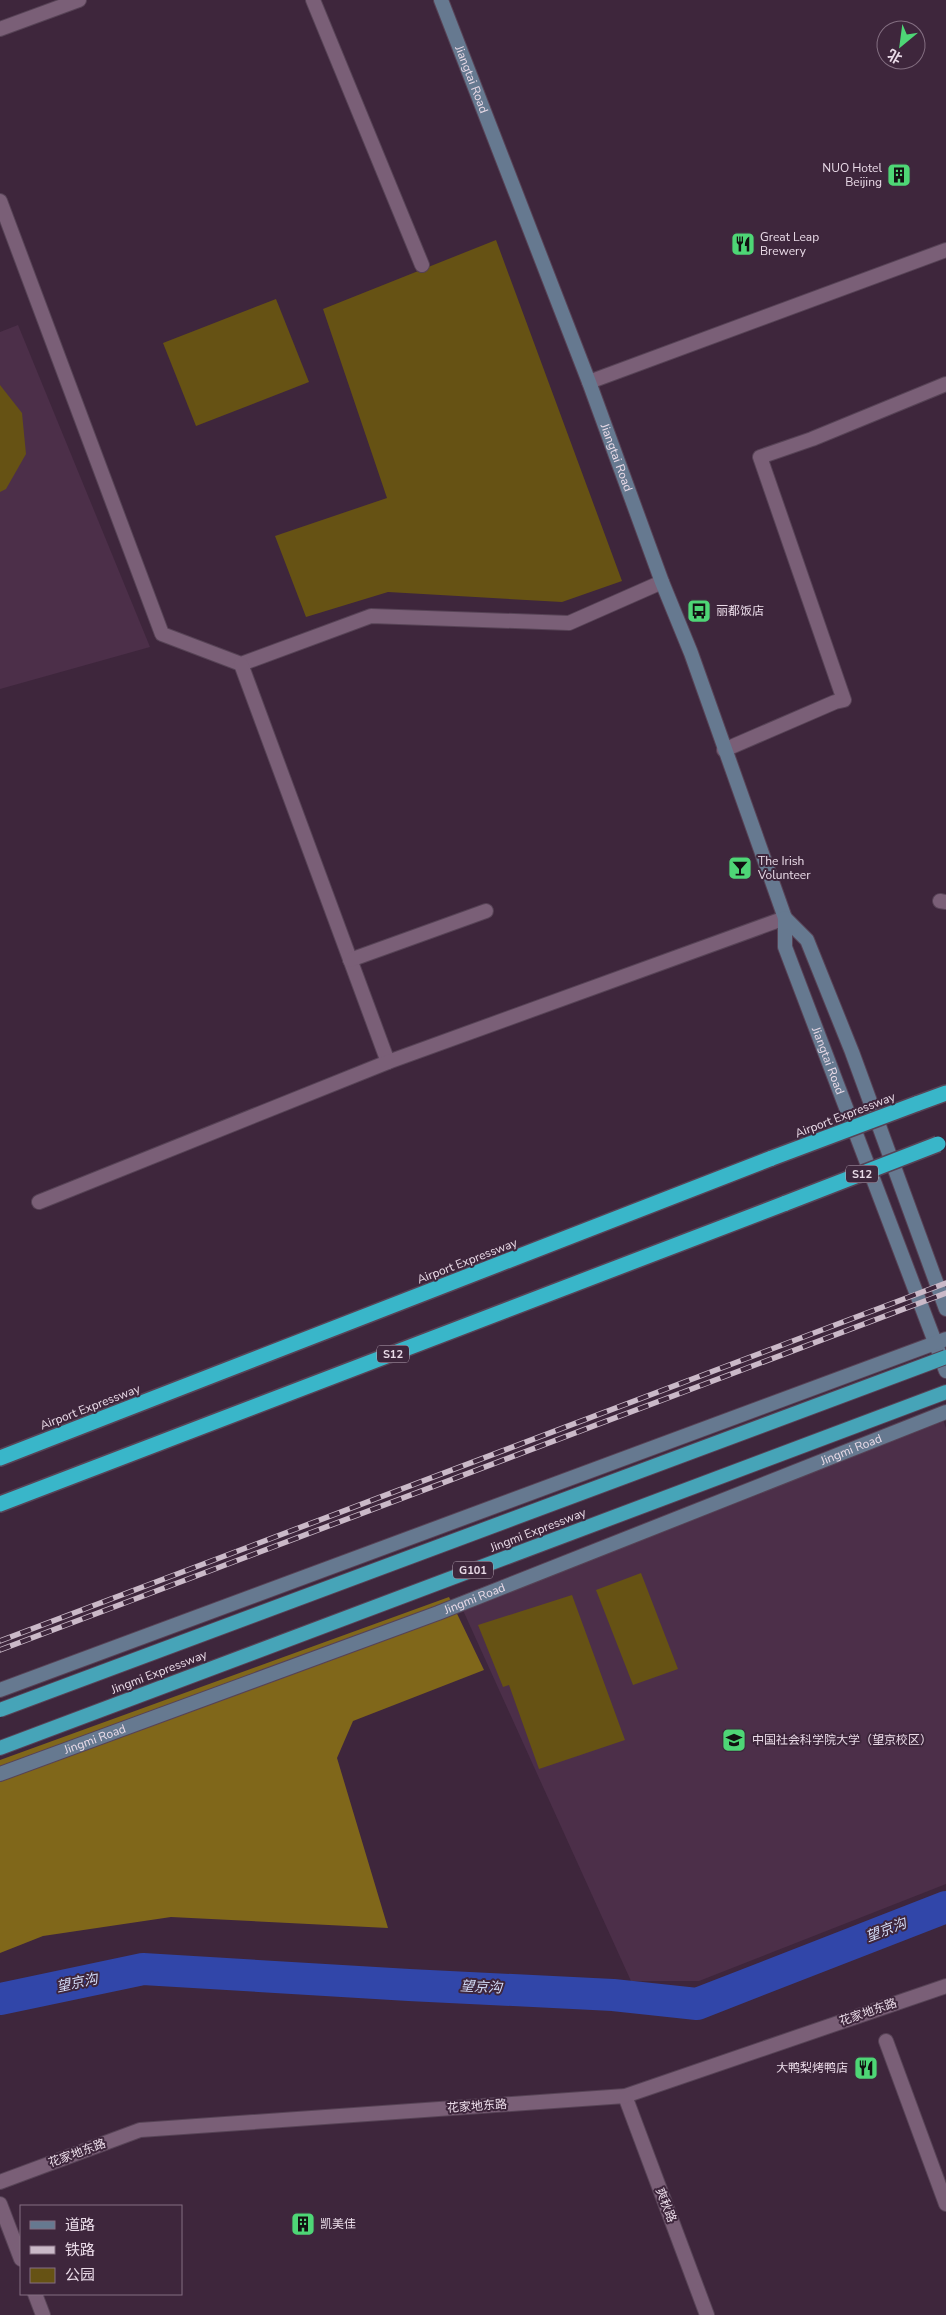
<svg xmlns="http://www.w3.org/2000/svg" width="946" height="2315" font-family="'Nunito Sans','Noto Sans SC',sans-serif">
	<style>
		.built { fill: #4c2f49 }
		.green { fill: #665214 }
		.forest { fill: #80671a }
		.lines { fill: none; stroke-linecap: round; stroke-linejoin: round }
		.river { stroke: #3146a9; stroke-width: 32 }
		.minor-casing { stroke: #574356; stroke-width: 16 }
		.tertiary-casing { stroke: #574356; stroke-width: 16 }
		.secondary-casing { stroke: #574356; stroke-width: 16 }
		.trunk-casing { stroke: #574356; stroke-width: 16 }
		.motorway-casing { stroke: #574356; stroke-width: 18 }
		.minor { stroke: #7a5f77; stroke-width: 14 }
		.tertiary { stroke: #7a5f77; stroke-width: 14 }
		.secondary { stroke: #667990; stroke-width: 14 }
		.trunk { stroke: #46a4b8; stroke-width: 14 }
		.motorway { stroke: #39b6c9; stroke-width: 15 }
		.rail-casing { stroke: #cab9c8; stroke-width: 5.5 }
		.rail { stroke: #3e263c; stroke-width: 4; stroke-dasharray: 11; stroke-linecap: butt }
		.trunk-bridge-casing { stroke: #574356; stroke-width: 16; stroke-linecap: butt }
		.motorway-bridge-casing { stroke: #574356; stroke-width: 18; stroke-linecap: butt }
		.trunk-bridge { stroke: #46a4b8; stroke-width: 14 }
		.motorway-bridge { stroke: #39b6c9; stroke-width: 15 }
		.labels { text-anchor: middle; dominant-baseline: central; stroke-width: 4; stroke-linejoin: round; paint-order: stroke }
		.shield { fill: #3e263c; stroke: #b6a5b4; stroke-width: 1 }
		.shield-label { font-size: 11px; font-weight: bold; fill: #eadbe8 }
		.street-label { font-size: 12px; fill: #eadbe8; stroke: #3e263c }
		.poi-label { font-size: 12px; fill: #eadbe8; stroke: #3e263c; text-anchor: start }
		.water-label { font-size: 14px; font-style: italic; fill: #d3dcf7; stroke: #3e263c }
	</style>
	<rect width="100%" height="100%" fill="#3e263c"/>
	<!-- built -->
	<g class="built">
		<polygon points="18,325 150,647 0,689 0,332"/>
		<polygon points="939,1409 946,1428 946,1884 699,1981 631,1981 457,1597"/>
	</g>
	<!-- green -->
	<g class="green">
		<polygon points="496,240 622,581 562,602 388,592 306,617 275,536 387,498 323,309"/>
		<polygon points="276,299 309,382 196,426 163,343"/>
		<polygon points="0,385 22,413 26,454 6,489 0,492"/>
		<polygon points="641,1573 678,1669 633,1685 596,1590"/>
		<polygon points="572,1595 625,1740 539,1769 509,1685 503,1687 478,1625"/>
	</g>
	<!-- forest -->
	<polygon class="forest" points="449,1597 484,1670 353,1721 337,1758 388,1928 171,1917 43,1936 0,1953 0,1760"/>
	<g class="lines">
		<!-- river -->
		<polyline class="river" points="0,1999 143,1969 409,1985 613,1995 697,2004 946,1907"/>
		<!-- minor casing -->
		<g class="minor-casing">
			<g id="minor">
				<polyline points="313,0 422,265"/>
				<polyline points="0,29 79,0"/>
				<polyline points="0,201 162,634 241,664 371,616 569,623 662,582"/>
				<polyline points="589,382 946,250"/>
				<polyline points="241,664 388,1062"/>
				<polyline points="724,750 835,702 844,700 760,457 812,439 946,384"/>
				<polyline points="940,901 946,902"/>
				<polyline points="350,960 486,911"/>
				<polyline points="39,1202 388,1062 785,918"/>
				<polyline points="886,2041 946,2204"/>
				<polyline points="625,2096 707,2315"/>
				<polyline points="0,2204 21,2259"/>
				<polyline points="35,2294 43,2315"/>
			</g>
		</g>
		<!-- tertiary casing -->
		<g class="tertiary-casing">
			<polyline id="tertiary" points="0,2182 140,2130 625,2096 946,1986"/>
		</g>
		<!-- secondary casing -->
		<g class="secondary-casing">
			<g id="secondary">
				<path id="s1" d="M441 0 589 382 662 582 691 653 785 918V947L946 1371"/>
				<polyline points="785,918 807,940 852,1052 946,1309"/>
				<polyline points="0,1690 946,1339"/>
				<path id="s2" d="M0 1774 438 1613 946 1412"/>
			</g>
		</g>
		<!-- trunk casing -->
		<g class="trunk-casing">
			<polyline id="trunk" points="0,1748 946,1392"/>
		</g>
		<!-- motorway casing -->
		<g class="motorway-casing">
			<g id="motorway">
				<polyline points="916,1104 946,1093"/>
				<polyline points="0,1458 772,1158"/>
				<polyline points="0,1504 786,1203"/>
			</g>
		</g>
		<!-- minor -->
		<use href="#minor" class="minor"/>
		<!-- tertiary -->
		<use href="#tertiary" class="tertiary"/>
		<!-- secondary -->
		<use href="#secondary" class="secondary"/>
		<!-- trunk -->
		<use href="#trunk" class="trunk"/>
		<!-- motorway -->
		<use href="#motorway" class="motorway"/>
		<!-- rail casing -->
		<g class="rail-casing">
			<g id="rail">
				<polyline points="0,1641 946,1283"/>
				<polyline points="0,1650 946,1293"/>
			</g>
		</g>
		<!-- rail -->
		<use href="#rail" class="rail"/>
		<!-- trunk-bridge casing -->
		<g class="trunk-bridge-casing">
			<polyline id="trunk-bridge" points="0,1710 946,1357"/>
		</g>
		<!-- motorway-bridge casing -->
		<g class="motorway-bridge-casing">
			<g id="motorway-bridge">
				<polyline points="772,1158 916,1104"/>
				<polyline points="786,1203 938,1144"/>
			</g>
		</g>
		<!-- trunk-bridge -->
		<use href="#trunk-bridge" class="trunk-bridge"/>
		<!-- motorway-bridge -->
		<use href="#motorway-bridge" class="motorway-bridge"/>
	</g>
	<!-- icons -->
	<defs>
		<g id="building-square" transform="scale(1.25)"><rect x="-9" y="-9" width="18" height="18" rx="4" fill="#4ed676" stroke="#3e263c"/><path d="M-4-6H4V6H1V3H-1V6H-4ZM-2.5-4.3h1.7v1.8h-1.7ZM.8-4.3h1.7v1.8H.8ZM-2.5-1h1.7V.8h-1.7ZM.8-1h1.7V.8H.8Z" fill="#111"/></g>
		<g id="restaurant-square" transform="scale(1.25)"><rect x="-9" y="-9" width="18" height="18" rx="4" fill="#4ed676" stroke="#3e263c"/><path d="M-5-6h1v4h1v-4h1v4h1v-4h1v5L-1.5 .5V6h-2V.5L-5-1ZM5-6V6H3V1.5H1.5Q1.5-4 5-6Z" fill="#111"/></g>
		<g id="bus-square" transform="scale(1.25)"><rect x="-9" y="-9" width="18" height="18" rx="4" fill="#4ed676" stroke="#3e263c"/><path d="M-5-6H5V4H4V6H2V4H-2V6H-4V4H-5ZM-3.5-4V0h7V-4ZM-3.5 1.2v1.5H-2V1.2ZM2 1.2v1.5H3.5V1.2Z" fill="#111"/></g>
		<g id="bar-square" transform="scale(1.25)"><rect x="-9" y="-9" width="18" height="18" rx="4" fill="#4ed676" stroke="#3e263c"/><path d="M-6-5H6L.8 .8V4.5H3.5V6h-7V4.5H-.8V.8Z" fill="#111"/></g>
		<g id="university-square" transform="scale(1.25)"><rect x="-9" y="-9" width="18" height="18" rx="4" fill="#4ed676" stroke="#3e263c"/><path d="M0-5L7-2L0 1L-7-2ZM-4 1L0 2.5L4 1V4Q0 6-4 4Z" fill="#111"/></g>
	</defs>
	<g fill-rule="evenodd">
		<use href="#building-square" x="899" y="175"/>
		<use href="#restaurant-square" x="743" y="244"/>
		<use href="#bus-square" x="699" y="611"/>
		<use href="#bar-square" x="740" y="868"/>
		<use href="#university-square" x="734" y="1740"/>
		<use href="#restaurant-square" x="866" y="2068"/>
		<use href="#building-square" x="303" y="2224"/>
	</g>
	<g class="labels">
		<!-- shield labels -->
		<g class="shield">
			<rect x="846" y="1165.5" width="32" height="17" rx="4"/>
			<rect x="377" y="1345.5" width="32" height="17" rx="4"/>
			<rect x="453" y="1561.5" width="40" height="17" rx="4"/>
		</g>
		<g class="shield-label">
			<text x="862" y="1174">S12</text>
			<text x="393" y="1354">S12</text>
			<text x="473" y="1570">G101</text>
		</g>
		<!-- street labels -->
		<g class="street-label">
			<text stroke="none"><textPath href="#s1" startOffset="85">Jiangtai Road</textPath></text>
			<text stroke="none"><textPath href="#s1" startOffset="490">Jiangtai Road</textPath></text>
			<text stroke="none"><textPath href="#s1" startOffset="1131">Jiangtai Road</textPath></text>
			<text transform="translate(845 1115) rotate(-21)">Airport Expressway</text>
			<text transform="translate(467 1261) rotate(-21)">Airport Expressway</text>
			<text transform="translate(90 1407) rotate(-21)">Airport Expressway</text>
			<text stroke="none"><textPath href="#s2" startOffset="911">Jingmi Road</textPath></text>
			<text transform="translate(538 1530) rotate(-21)">Jingmi Expressway</text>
			<text stroke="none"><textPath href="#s2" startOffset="506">Jingmi Road</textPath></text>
			<text transform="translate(159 1672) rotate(-21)">Jingmi Expressway</text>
			<text stroke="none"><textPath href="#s2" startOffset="101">Jingmi Road</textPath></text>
			<text transform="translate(868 2012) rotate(-19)">花家地东路</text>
			<text transform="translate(477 2106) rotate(-4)">花家地东路</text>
			<text transform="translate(77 2153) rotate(-20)">花家地东路</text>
			<text transform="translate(666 2205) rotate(69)">爽秋路</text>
		</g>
		<!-- poi labels -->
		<g class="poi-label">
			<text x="882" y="168" text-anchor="end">NUO Hotel<tspan x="882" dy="14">Beijing</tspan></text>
			<text x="760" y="237">Great Leap<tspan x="760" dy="14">Brewery</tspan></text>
			<text x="716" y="611">丽都饭店</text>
			<text x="758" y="861">The Irish<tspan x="758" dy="14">Volunteer</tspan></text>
			<text x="752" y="1740">中国社会科学院大学（望京校区）</text>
			<text x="848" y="2068" text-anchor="end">大鸭梨烤鸭店</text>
			<text x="320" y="2224">凯美佳</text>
		</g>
		<!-- water labels -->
		<g class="water-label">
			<text transform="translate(886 1930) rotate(-21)">望京沟</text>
			<text transform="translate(77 1983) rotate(-12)">望京沟</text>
			<text transform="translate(481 1987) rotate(3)">望京沟</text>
		</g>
	</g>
	<!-- legend -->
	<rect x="20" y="2205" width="162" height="90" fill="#3e263c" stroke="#836e81"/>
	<rect x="30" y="2221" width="25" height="8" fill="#667990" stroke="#836e81"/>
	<text x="65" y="2230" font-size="15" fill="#eadbe8">道路</text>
	<rect x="30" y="2246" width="25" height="8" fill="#cab9c8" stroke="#836e81"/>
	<text x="65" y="2255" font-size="15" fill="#eadbe8">铁路</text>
	<rect x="30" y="2268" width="25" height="15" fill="#665214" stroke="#836e81"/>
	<text x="65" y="2280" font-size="15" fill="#eadbe8">公园</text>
	<!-- north arrow -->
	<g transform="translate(901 45) rotate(209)"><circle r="24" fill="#3e263c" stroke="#836e81"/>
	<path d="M0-4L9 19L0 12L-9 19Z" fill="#4ed676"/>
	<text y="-8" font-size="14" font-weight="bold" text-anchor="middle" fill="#eadbe8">北</text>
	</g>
</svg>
